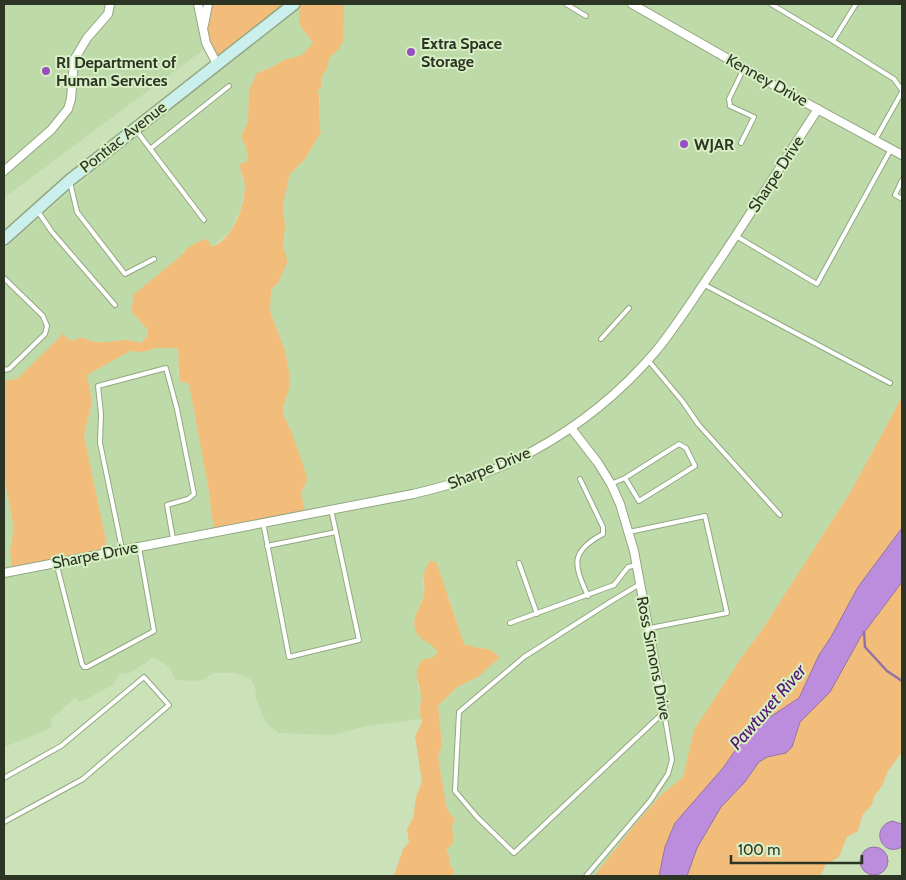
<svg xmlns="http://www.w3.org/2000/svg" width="906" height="880" font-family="Cabin,sans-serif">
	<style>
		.built { fill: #bfdaa9 }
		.green { fill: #f2bc7a }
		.water { fill: #bd8ddd; stroke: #9273a6 }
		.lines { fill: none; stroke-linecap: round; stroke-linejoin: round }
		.stream { stroke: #9273a6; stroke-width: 2.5 }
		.service-casing { stroke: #93a881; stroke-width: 6 }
		.minor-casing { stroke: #93a881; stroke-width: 10 }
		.secondary-casing { stroke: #93a881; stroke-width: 14 }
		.service { stroke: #fff; stroke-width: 4 }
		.minor { stroke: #fff; stroke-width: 8 }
		.secondary { stroke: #caefed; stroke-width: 11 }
		.poi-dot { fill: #974ec1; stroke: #d8efc5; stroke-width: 2 }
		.labels { text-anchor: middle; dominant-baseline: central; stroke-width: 4; stroke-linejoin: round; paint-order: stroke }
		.poi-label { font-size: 16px; font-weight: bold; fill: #2c3524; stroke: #d8efc5; text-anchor: start }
		.street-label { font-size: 16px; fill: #2c3524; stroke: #d8efc5 }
		.water-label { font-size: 18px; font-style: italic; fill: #541373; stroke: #d8efc5 }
	</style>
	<rect width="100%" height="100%" fill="#cbe2b8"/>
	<!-- built -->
	<g class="built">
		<polygon points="4,4 261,4 230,30 4,198"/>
		<polygon points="293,4 300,4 299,24 313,43 302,55 284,60 272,67 260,71 249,90 248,121 241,137 246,147 248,159 241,174 245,185 241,208 230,232 212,247 198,241 183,251 182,255 134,298 131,311 148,330 148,335 141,343 126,340 115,343 89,341 83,337 71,341 66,337 61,336 17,379 4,381 4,249 217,64"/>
		<polygon points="342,4 902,4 902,397 851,491 762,630 741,658 694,730 683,777 661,795 637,822 594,876 453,876 454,870 449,864 446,850 454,842 452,826 455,820 447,809 438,757 442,745 438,706 457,687 478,677 489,649 479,648 464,644 449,598 446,593 445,587 435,562 430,561 423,582 424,595 415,615 414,625 423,639 433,645 438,653 432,658 423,659 417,683 421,696 419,711 421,719 367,726 332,735 279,733 267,724 262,714 256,699 255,687 250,679 236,673 213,673 205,679 195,681 175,680 171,670 165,664 152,657 150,660 130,673 120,674 115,682 107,688 83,701 79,701 75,698 51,719 51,727 45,731 4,747 4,479 14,528 10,550 108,551 84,435 92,402 86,375 130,350 143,352 156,348 178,348 179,365 177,368 180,381 189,384 210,497 211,513 301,492 306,484 292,433 283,414 283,407 289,389 274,322 270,311 271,289 278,283 286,254 283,247 285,227 283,204 290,174 305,159 321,132 318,122 320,101 318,91 322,86 321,77 327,68 329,58 338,50 344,9"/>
	</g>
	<!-- green -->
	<g class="green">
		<polygon points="197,4 293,4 220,61 206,42"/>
		<path d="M300 4H342L344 9 343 42 338 50 329 58 327 69 321 77 322 86 318 91C321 105 317 118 321 132L305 159 290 174 283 204 285 227 283 247 286 254 287 263 278 283 271 289 270 311 285 351 290 377 289 389 283 407V414L292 433 307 477 306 484 301 492 305 513 215 529 211 513 210 497 189 384 180 381C178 370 179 360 178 348H156L143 352 130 351 87 375 92 402 84 435 108 551 12 568 10 550 14 528 4 478V381L17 379 61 336 62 333 71 341 83 337C96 346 111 341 125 340 130 340 136 342 141 343L148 335V330L131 311 133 302V295L182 255C186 247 198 241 207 239L212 247C233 239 244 208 245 187 245 181 240 172 240 164L246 162 248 159 246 147 241 137 248 121 249 90 257 73 272 67 284 60 302 55 313 43 299 24Z"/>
		<polygon points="902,397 902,528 858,587 831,637 819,655 799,698 770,717 737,748 723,768 675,823 665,847 659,876 594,876 637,822 661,795 683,777 694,730 741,658 762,630 851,491"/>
		<path d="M430 561 436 562 439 570 464 644 479 648 489 649 500 657 478 677 457 687 438 706 442 745 438 757 447 809 455 820 452 826 454 842 446 850 450 857 449 864 454 870 453 876H394L403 849 409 842 407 829 413 818 416 797 422 782 415 736 422 722C419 712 420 708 421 698 421 681 410 676 423 659L432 658 438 653C431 641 421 642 416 632 410 617 421 608 424 595 426 581 420 573 430 561Z"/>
		<polygon points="902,582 902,752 888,771 882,786 875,795 871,806 863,814 858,831 847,837 839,857 826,864 820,876 687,876 697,848 721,807 744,783 759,762 767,757 779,755 792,747 800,722 830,692 860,638"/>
	</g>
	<!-- water -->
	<g class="water">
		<polygon points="902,528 902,582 860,638 830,692 800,722 792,747 786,753 767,757 759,762 744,783 721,807 697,848 687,876 659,876 665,847 675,823 723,768 737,748 770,717 799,698 819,655 831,637 858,587"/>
		<path d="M892 821 902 824V847C882 858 869 828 892 821Z"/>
		<circle cx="874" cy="861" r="14"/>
	</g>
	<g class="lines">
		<!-- stream -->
		<polyline class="stream" points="864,632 865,647 887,671 902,681"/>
		<!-- service casing -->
		<g class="service-casing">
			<g id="service">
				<polyline points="566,4 586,16"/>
				<polyline points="771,4 833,41 856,4"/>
				<polyline points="833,41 894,79 902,90"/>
				<polyline points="136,130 204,220"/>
				<polyline points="875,140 902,92"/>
				<polyline points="741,143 754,117 730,106 729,99 744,68"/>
				<polyline points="150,149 229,86"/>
				<polyline points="902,180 895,195 902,199"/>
				<polyline points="70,182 77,212 125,274 154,259"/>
				<polyline points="37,210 52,232 115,305"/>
				<polyline points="736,236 817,284 891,149"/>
				<polyline points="4,278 43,316 47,326 45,334 9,369 4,370"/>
				<polyline points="703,284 890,383"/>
				<polyline points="601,339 629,308"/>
				<polyline points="648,360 683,402 698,424 780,515"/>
				<path d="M580 479 603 527V534C569 552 574 565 588 596"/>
				<polyline points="611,484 625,478 679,444 686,448 695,466 639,501 625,478"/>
				<polyline points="263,522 289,657 359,640 331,509"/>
				<polyline points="629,532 705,516 727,613 650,628"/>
				<polyline points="267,546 336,532"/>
				<polyline points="122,549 100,443 101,414 98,386 166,368 177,409 194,494 188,499 167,505 173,539"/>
				<polyline points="56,562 82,664 84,667 87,667 154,631 139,547"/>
				<polyline points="519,563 537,614"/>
				<polyline points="640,584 610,602 524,657 459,712 455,791 477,817 514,853 664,712"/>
				<polyline points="510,623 614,585 628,567 637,565"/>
				<polyline points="4,778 61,746 144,677 169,705 83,779 4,822"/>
				<polyline points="586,876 650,801 668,774 672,760 664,712"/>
			</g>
		</g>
		<!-- minor casing -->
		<g class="minor-casing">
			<g id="minor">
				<polyline points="198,4 206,43 217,64"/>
				<polyline points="632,4 786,92 902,155"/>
				<polyline points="204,25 208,4"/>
				<polyline points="4,171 51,130 68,109 71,99 74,60 87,38 108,14 110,4"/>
				<polyline points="571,428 598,463 611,484 620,504 634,551 664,712"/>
				<path d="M4 573 413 494C455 484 495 472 533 451 579 426 622 391 656 351 678 324 697 293 717 264 751 213 784 161 818 109"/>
			</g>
		</g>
		<!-- secondary casing -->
		<g class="secondary-casing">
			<polyline id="secondary" points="4,239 70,180 294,4"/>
		</g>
		<!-- service -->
		<use href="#service" class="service"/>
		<!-- minor -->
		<use href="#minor" class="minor"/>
		<!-- secondary -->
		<use href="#secondary" class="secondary"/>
	</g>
	<!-- markers -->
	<g class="poi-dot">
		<circle cx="411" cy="52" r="5"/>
		<circle cx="46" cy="71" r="5"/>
		<circle cx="684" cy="144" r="5"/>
	</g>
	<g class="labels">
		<!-- poi labels -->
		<g class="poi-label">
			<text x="421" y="43">Extra Space<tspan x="421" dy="18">Storage</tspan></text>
			<text x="56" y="62">RI Department of<tspan x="56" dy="18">Human Services</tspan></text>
			<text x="694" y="144">WJAR</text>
		</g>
		<!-- street labels -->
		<g class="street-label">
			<text transform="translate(767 80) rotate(29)">Kenney Drive</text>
			<text transform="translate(123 137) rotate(-38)">Pontiac Avenue</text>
			<text transform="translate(776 174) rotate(-57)">Sharpe Drive</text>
			<text transform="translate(489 468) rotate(-22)">Sharpe Drive</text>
			<text transform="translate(95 555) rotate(-11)">Sharpe Drive</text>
			<text transform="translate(654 658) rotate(79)">Ross Simons Drive</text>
		</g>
		<!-- water labels -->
		<g class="water-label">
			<text transform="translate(768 707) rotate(-49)">Pawtuxet River</text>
		</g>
	</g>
	<!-- border -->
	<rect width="906" height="880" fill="none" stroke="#2c3524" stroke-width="10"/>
	<!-- scale -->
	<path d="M731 855v8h131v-8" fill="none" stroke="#2c3524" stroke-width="2.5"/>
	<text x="738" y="855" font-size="15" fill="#2c3524" stroke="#d8efc5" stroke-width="4" paint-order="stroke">100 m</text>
</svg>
